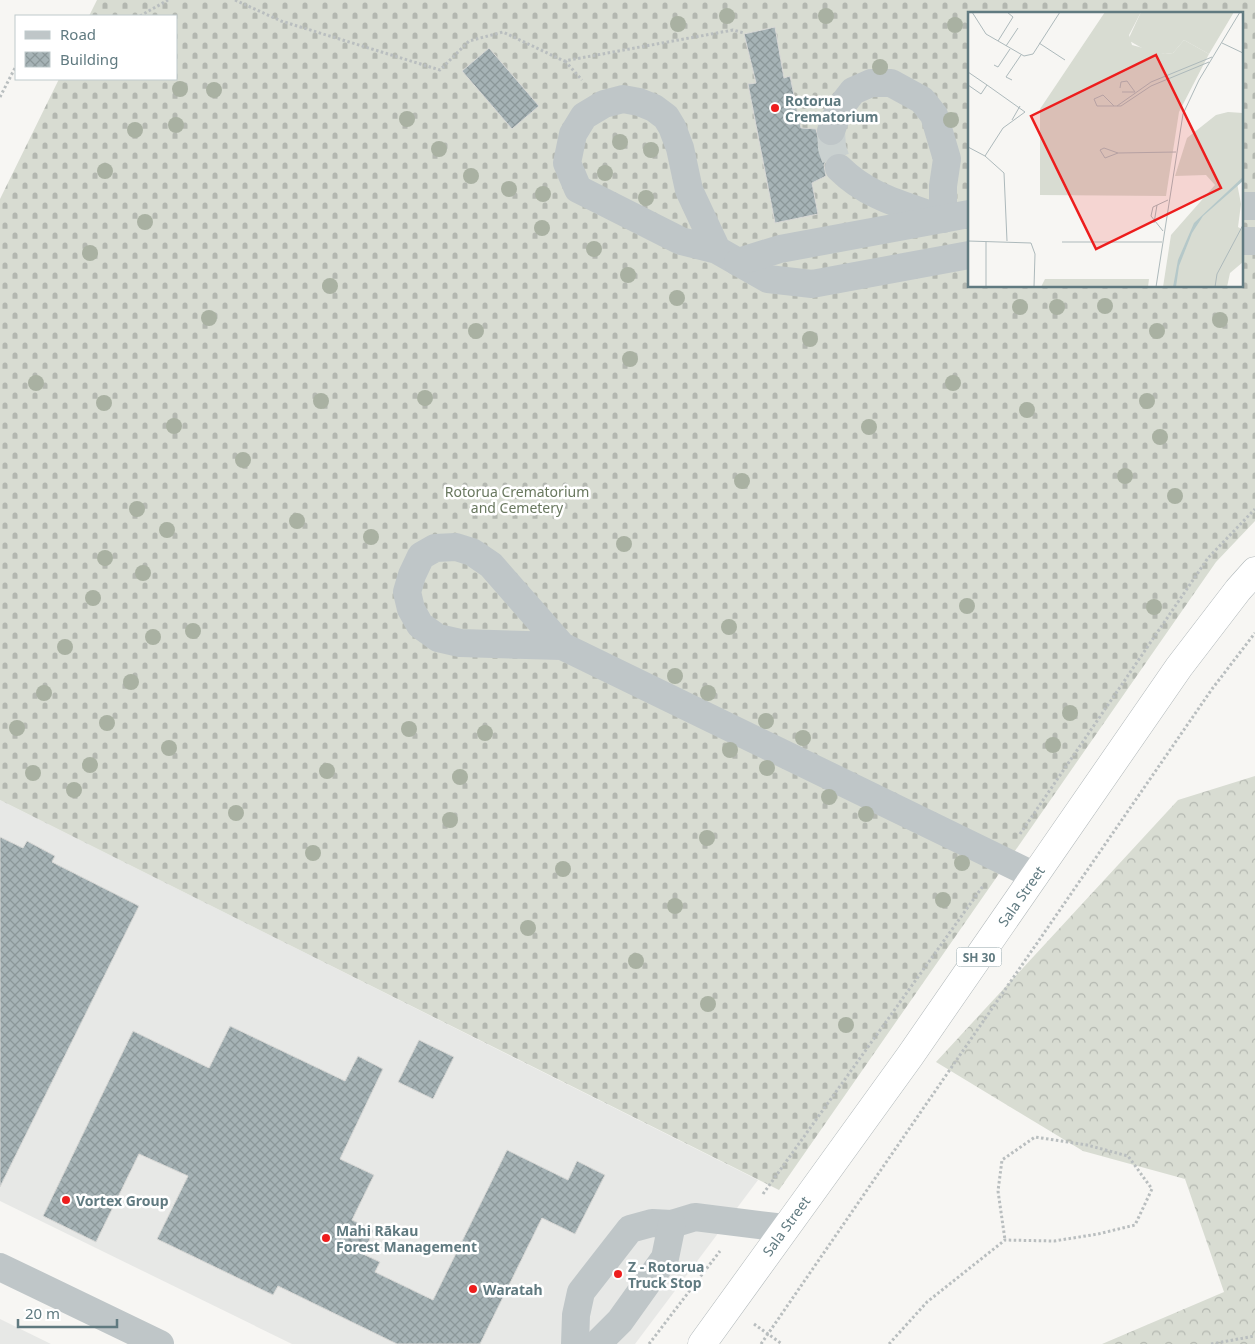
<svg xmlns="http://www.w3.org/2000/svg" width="1255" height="1344" font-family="'Noto Sans',sans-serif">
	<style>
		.built { fill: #e7e8e6 }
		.forest { fill: url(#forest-crowns) }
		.cemetery { fill: url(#cemetery-stones); fill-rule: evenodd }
		.building { fill: url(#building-cross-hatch); stroke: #d8d8d6 }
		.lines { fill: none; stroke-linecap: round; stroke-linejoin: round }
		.minor-tunnel { stroke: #cad1d0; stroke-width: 28; stroke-dasharray: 28 14; stroke-linecap: butt }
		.highway-casing { stroke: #b0b7b9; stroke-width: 29 }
		.path { stroke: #b9bebf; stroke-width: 3; stroke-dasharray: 2.5 2.5; stroke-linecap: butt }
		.minor { stroke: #bfc6c8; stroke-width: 28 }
		.highway { stroke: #fff; stroke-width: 28 }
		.tree { fill: #a9b1a2 }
		.poi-dot { fill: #ed1d1d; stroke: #fff; stroke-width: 2 }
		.labels { text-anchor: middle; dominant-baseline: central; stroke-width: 5; stroke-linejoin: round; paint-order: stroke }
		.shield { fill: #fff; stroke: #90a2a6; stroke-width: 1 }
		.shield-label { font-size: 12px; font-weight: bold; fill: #607a80 }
		.poi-label { font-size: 14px; font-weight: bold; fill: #607a80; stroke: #fff; text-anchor: start }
		.park-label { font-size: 14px; fill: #69785f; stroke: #fff }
		.street-label { font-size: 14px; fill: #607a80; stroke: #fff }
		.inset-road { fill: none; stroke: #adb9bb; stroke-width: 1 }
		.view { fill: #ed1d1d; fill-opacity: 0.15; stroke: #ed1d1d; stroke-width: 2.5 }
		.inset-edge { fill: none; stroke: #607a80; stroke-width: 2.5 }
	</style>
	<defs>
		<pattern id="forest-crowns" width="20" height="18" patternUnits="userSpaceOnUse" patternTransform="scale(1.25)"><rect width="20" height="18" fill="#d8dcd2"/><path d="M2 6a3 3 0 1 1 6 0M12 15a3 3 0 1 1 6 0" fill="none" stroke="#b3b7b0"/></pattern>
		<pattern id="cemetery-stones" width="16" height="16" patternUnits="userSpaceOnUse" patternTransform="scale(1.25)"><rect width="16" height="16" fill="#d8dcd2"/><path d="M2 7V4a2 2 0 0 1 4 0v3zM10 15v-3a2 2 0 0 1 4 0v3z" fill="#b3b7b0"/></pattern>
		<pattern id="building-cross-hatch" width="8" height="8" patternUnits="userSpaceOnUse" patternTransform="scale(1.25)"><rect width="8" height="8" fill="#a6b3b6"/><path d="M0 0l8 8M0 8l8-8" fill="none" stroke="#8b9799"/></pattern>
	</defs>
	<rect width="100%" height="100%" fill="#f7f6f3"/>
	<!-- built -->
	<g class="built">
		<polygon points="0,800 758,1180 635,1344 292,1344 0,1201"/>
		<polygon points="0,1319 51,1344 0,1344"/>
	</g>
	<!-- forest -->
	<polygon class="forest" points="1255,776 1255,1344 1102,1344 1224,1292 1185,1179 1083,1151 936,1062 1178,800"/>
	<!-- cemetery -->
	<path class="cemetery" d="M97 0H1255V521L1216 562 779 1190 0 800V199L59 79H176V16H89ZM969 14H1241V286H969Z"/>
	<!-- building -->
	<g class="building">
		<polygon points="775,27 784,78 790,76 801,128 816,129 819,141 826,146 834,146 844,139 846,155 835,153 828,157 824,165 826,176 812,183 818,214 775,223 748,84 756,83 744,34"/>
		<polygon points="489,48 539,106 512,129 462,71"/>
		<polygon points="0,837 23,848 27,841 55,856 52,862 139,906 0,1187"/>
		<polygon points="230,1026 345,1081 358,1056 383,1069 340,1159 374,1175 352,1220 374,1230 363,1254 380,1262 375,1272 433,1300 507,1150 568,1180 577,1161 605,1175 575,1234 542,1218 480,1344 397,1344 278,1286 273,1295 157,1239 188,1176 139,1154 96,1242 43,1216 133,1031 209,1068"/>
		<polygon points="419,1040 454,1057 433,1099 398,1082"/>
	</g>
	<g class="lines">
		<!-- minor-tunnel -->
		<polyline class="minor-tunnel" points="831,131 832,148 839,168"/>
		<!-- highway casing -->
		<g class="highway-casing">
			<polyline id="highway" points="702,1344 910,1056 1179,667 1238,590 1255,571"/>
		</g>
		<!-- path -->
		<g class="path">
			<polyline points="235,0 281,21 440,70 469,41 503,32 564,61 733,30 744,33"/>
			<polyline points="140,16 168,0"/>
			<polyline points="565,61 582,80"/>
			<polyline points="0,97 16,66"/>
			<polyline points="1020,834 1208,558 1255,509"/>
			<polyline points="763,1194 983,886"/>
			<polyline points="754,1324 782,1344"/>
			<polyline points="649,1344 720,1251"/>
			<polyline points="761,1344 1212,689 1255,633"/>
			<polyline points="889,1344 927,1302 1005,1240 1054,1241 1098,1234 1135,1225 1152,1189 1128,1156 1087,1145 1035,1137 1002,1160 998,1191 1005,1240"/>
			<polyline points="1211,1344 1255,1336"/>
		</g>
		<!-- minor -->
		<g class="minor">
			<path d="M831 131 839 109 853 91 871 83H891L922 100 934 115 947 159 943 186V219C904 205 869 198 839 168"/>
			<polyline points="1241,206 1255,206"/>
			<polyline points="1241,241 1255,241"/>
			<polyline points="717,250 689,190 680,148 672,127 666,117 654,108 639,102 623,99 604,104 584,116 573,134 567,163 578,189 681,241 717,250 768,279 812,284 969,255"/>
			<polyline points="738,262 780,249 969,214"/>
			<polyline points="562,646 491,565 472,552 456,547 435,548 421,556 412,575 407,592 411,609 420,625 438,638 460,643 562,646 1035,876"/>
			<polyline points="0,1267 160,1344"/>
			<polyline points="575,1344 576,1315 581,1292 630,1229 652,1223 672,1224 695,1217 784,1228"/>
			<polyline points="597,1344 620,1321 665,1258 672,1224"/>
		</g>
		<!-- highway -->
		<use href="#highway" class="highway"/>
	</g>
	<!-- trees -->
	<g class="tree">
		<circle cx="727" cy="16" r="8"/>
		<circle cx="826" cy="16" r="8"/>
		<circle cx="678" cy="24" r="8"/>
		<circle cx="955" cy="25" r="8"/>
		<circle cx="880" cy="67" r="8"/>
		<circle cx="180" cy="89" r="8"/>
		<circle cx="214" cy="90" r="8"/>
		<circle cx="407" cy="119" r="8"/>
		<circle cx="951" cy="120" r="8"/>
		<circle cx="176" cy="125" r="8"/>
		<circle cx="135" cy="130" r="8"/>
		<circle cx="620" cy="142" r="8"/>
		<circle cx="439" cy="149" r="8"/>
		<circle cx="651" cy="150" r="8"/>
		<circle cx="105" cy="171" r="8"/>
		<circle cx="605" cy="173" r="8"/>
		<circle cx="471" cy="176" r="8"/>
		<circle cx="509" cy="189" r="8"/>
		<circle cx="543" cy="194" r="8"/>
		<circle cx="646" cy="198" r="8"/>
		<circle cx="145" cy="222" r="8"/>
		<circle cx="542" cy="228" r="8"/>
		<circle cx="594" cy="249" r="8"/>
		<circle cx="90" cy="253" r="8"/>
		<circle cx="628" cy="275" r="8"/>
		<circle cx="330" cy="286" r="8"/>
		<circle cx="677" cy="298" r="8"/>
		<circle cx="1105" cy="306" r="8"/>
		<circle cx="1020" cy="307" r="8"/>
		<circle cx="1057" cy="307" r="8"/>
		<circle cx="209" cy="318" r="8"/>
		<circle cx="1220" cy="320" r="8"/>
		<circle cx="476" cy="331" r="8"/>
		<circle cx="1157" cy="331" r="8"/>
		<circle cx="810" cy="339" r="8"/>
		<circle cx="630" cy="359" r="8"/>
		<circle cx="36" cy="383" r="8"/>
		<circle cx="953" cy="383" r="8"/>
		<circle cx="425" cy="398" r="8"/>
		<circle cx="321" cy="401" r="8"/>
		<circle cx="1147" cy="401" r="8"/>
		<circle cx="104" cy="403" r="8"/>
		<circle cx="1027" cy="410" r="8"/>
		<circle cx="174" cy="426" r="8"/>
		<circle cx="869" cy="427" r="8"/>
		<circle cx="1160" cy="437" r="8"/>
		<circle cx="243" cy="460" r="8"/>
		<circle cx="1125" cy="476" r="8"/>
		<circle cx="742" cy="481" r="8"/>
		<circle cx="1175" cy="496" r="8"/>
		<circle cx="137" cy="509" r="8"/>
		<circle cx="297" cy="521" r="8"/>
		<circle cx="167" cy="530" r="8"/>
		<circle cx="371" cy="537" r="8"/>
		<circle cx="624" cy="544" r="8"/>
		<circle cx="105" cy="558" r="8"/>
		<circle cx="143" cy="573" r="8"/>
		<circle cx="93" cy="598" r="8"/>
		<circle cx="967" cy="606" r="8"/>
		<circle cx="1154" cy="607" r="8"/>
		<circle cx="729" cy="627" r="8"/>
		<circle cx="193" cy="631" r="8"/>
		<circle cx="153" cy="637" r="8"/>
		<circle cx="65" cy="647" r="8"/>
		<circle cx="675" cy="676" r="8"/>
		<circle cx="131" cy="682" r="8"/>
		<circle cx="44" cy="693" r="8"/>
		<circle cx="708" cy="693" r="8"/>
		<circle cx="1070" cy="713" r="8"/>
		<circle cx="766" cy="721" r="8"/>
		<circle cx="107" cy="723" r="8"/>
		<circle cx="17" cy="728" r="8"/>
		<circle cx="409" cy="729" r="8"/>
		<circle cx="485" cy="733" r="8"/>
		<circle cx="803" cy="738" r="8"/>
		<circle cx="1053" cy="745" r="8"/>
		<circle cx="169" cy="748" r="8"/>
		<circle cx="730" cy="750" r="8"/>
		<circle cx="90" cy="765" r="8"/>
		<circle cx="767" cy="768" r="8"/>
		<circle cx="327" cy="771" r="8"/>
		<circle cx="33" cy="773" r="8"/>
		<circle cx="460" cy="777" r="8"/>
		<circle cx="74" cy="790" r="8"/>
		<circle cx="829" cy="797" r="8"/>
		<circle cx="236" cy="813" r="8"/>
		<circle cx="866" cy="814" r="8"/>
		<circle cx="450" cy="820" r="8"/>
		<circle cx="707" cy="838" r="8"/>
		<circle cx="313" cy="853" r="8"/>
		<circle cx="962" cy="863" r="8"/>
		<circle cx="563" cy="869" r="8"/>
		<circle cx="943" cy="900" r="8"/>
		<circle cx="675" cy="906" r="8"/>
		<circle cx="528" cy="928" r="8"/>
		<circle cx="636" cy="961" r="8"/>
		<circle cx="708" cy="1004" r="8"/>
		<circle cx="846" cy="1025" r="8"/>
	</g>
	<!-- markers -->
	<g class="poi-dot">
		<circle cx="775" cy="108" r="5"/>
		<circle cx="66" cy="1200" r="5"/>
		<circle cx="326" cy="1238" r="5"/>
		<circle cx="618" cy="1274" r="5"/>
		<circle cx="473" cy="1289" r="5"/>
	</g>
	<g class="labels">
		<!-- shield labels -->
		<rect class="shield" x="956.5" y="947.5" width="45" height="19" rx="4"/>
		<g class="shield-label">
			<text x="979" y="957">SH 30</text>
		</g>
		<!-- poi labels -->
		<g class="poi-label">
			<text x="785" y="100">Rotorua<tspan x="785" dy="16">Crematorium</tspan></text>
			<text x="76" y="1200">Vortex Group</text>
			<text x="336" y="1230">Mahi Rākau<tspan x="336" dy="16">Forest Management</tspan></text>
			<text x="628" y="1266">Z - Rotorua<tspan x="628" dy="16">Truck Stop</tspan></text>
			<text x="483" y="1289">Waratah</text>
		</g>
		<!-- park labels -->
		<g class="park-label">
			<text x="517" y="491">Rotorua Crematorium<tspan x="517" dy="16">and Cemetery</tspan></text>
		</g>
		<!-- street labels -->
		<g class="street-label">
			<text transform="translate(1021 896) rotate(-55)">Sala Street</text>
			<text transform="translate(786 1226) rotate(-54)">Sala Street</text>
		</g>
	</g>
	<!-- overview -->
	<g transform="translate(968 12)">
		<rect width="275" height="275" fill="#f7f6f3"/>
		<path d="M173 0H266L241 42 216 28 205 41 197 42 179 39 160 28ZM260 100 275 101V168L269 171 273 192 270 215 275 218V250L262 261 259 275H195L203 223 247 173 238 163 207 164 219 126 248 103ZM77 267H181L180 275H73Z" fill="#d8dcd2"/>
		<path d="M137 0H173L161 23 164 33 197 42 205 41 216 28 241 42 211 100 198 184 72 183V97Z" fill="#d8dcd2"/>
		<path d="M275 165V169L235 204 224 221 211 254 208 275H205L210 248 226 211Z" fill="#b5c8c9"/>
		<path class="inset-road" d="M4 0 18 22 56 44 65 42 92 0M30 29 45 5 39 0M71 31 97 48M254 31 275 41M38 34 50 16M26 53 30 55 42 37M0 60 19 73M44 68 38 65 53 43M0 73 13 82 19 73 57 100 35 116 17 144M152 76 153 70 159 69 167 80H154M146 94 135 83 126 87 129 94H153L183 74 241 50M149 94 183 70 244 45M44 108 52 94M0 135 17 144 36 161 39 229M150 141 136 136 132 138 137 146 150 141 208 140M186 211 189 193M195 219 183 204 185 195 200 188M0 229 63 231 67 242 66 275M94 230H194M18 275V229M188 275 215 102 231 68 272 0M247 275 249 262 275 213"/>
		<path class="view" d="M188 43 253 176 128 237 63 104Z"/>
		<rect width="275" height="275" class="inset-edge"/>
	</g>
	<!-- legend -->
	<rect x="15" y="15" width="162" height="65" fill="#ffffff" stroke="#bfcacc"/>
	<rect x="25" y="31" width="25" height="8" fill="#bfc6c8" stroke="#bfcacc"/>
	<text x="60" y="40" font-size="15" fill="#607a80">Road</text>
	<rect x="25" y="52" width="25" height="15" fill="url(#building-cross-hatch)" stroke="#bfcacc"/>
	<text x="60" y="65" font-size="15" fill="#607a80">Building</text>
	<!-- scale -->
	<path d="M18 1319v8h99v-8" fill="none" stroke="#607a80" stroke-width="2.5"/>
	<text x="25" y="1319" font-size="15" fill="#607a80" stroke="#ffffff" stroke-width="4" paint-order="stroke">20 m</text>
</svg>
